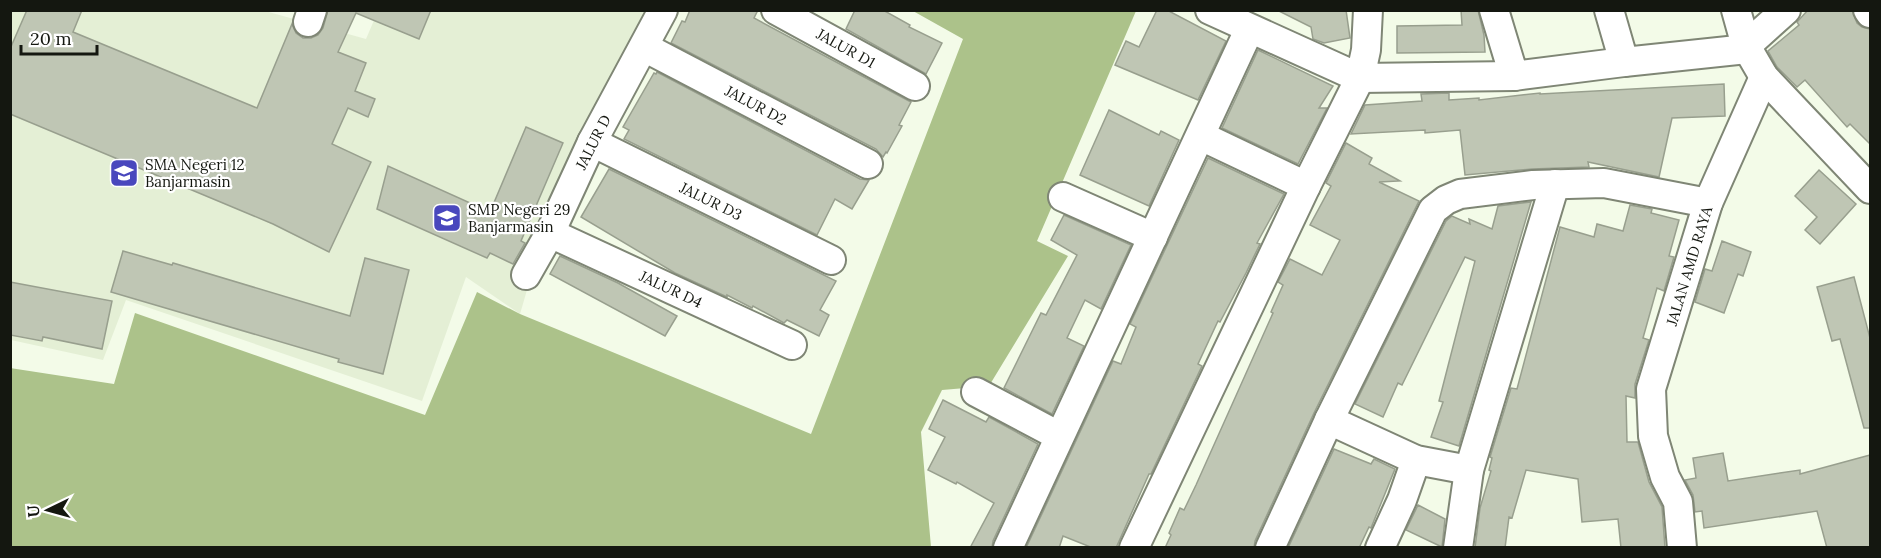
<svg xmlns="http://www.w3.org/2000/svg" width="1881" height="558" font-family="Lora,serif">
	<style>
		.built { fill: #e4efd5 }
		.forest { fill: #acc28a }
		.building { fill: #bfc6b4; stroke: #989f8e; stroke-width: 1.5 }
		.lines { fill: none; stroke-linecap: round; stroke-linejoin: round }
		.minor-casing { stroke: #7f8675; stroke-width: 32 }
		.minor { stroke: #fff; stroke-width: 28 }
		.labels { text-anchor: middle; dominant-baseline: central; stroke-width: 4.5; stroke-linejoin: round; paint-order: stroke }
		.street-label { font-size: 15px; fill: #141710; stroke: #fff }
		.poi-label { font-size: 15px; fill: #141710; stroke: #fff; text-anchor: start }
	</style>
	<rect width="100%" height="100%" fill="#f3fbe8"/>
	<!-- built -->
	<polygon class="built" points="11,11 265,11 366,39 378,11 650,11 580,160 527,290 520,314 466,277 422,401 126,300 103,360 11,340"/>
	<!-- forest -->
	<polygon class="forest" points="913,11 1136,11 1037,241 1068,256 989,386 942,390 921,432 931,547 11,547 10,368 114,384 135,313 425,415 477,292 520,314 811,434 963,39"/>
	<!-- building -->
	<g class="building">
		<polygon points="27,10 82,10 73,32 257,108 292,24 296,33 303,38 311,38 318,35 323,28 328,10 431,10 419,39 356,13 338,52 366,63 355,91 375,99 368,117 348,108 332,144 371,162 329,252 273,224 10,114 10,49"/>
		<polygon points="690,10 758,10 754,18 911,102 899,125 902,126 887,153 886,152 883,157 876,149 671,43 682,21 685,22"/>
		<polygon points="855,10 883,10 910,25 909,27 942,43 926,74 846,29"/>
		<polygon points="1157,10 1167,10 1226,41 1198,100 1115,65 1126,41 1139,47"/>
		<polygon points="1277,10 1346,10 1350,38 1324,43 1313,39 1311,27"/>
		<polygon points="1461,10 1478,10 1484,35 1485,52 1397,53 1397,26 1462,25"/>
		<polygon points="1808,10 1852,10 1857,23 1862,27 1870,29 1870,144 1850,124 1847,127 1805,80 1797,87 1777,67 1768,51 1799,25 1797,22"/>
		<polygon points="1258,50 1333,86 1319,108 1327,108 1298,164 1222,128"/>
		<polygon points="657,72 860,179 869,180 852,209 835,199 817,235 624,139 629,130 623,127 654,73 656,74"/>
		<polygon points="1724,84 1725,116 1672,118 1659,177 1588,162 1589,167 1532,169 1465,175 1460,130 1425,133 1425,130 1351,134 1365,105 1422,101 1421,94 1449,93 1449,100 1479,98 1479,100 1540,93 1540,94"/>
		<polygon points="1109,110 1159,135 1161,131 1179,140 1149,206 1080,175"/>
		<polygon points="526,127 563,143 521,241 525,243 513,264 490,253 487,258 377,209 388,166 490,212"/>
		<polygon points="1346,143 1372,158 1369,164 1400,181 1379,182 1419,201 1314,413 1255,541 1254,548 1165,548 1171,535 1169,533 1180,508 1184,510 1196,485 1273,313 1271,312 1283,285 1278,282 1290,259 1322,275 1340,240 1310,225 1331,186 1326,183"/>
		<polygon points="1208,158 1284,194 1257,243 1260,244 1246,273 1220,322 1218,321 1198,364 1202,366 1151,474 1149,474 1116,548 1093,548 1063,536 1059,548 1026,548 1113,361 1121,364 1136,327 1130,324"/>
		<polygon points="609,169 836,281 820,310 829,315 819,336 787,320 784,323 753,306 752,308 727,295 727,297 675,273 581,217"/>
		<polygon points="1819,170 1856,204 1820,244 1805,230 1817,217 1795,196"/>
		<polygon points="1531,202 1459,446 1431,437 1443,402 1439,401 1475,261 1465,257 1402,385 1398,383 1383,417 1355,404 1446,221 1452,216 1470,224 1469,219 1492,229 1498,206"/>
		<polygon points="1630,205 1652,209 1651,213 1679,220 1669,256 1674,257 1664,291 1657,288 1643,338 1649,340 1635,384 1635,398 1626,396 1627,442 1638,442 1649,482 1662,507 1665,548 1621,548 1618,519 1582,522 1578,479 1526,470 1512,518 1509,517 1505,548 1475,548 1480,508 1491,471 1489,470 1492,458 1490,457 1511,388 1517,389 1560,227 1594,237 1597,224 1623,231"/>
		<polygon points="1064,215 1131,245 1101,309 1085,300 1067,338 1084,346 1052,414 1004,388 1041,313 1046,315 1077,255 1051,240"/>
		<polygon points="1722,241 1751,252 1743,276 1738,274 1724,313 1695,302 1705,269 1712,271"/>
		<polygon points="123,251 172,265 173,263 350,316 365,258 409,270 383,374 338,362 339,359 111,292"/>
		<polygon points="560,256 618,283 677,316 665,336 550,274"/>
		<polygon points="1854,277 1870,338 1870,428 1864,428 1840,339 1832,341 1817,287"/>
		<polygon points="10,282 112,301 102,349 43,337 42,341 10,335"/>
		<polygon points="943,400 986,422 989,417 1038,444 993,541 992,548 970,548 994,503 957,482 956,484 928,470 945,437 929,429"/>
		<polygon points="1334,449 1371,464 1374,459 1395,469 1371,528 1369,527 1359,548 1288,548"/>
		<polygon points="1723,453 1728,481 1800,470 1800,474 1870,455 1870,548 1827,548 1817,511 1704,528 1702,511 1695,512 1693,495 1685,480 1696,478 1693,458"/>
		<polygon points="1418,505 1445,519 1442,547 1406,530"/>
	</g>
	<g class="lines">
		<!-- minor casing -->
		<g class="minor-casing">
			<g id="minor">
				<polyline points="776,10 915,86"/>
				<polyline points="1368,10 1366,50 1360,78 1514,76"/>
				<polyline points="1494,10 1514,76 1624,62"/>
				<polyline points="1609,10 1624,62 1747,49"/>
				<polyline points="1736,10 1746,46 1764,77 1870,189"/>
				<polyline points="1868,10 1870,13"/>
				<polyline points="308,22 312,10"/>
				<polyline points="1746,46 1786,10"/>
				<polyline points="644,47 868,164"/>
				<polyline points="1201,136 1306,186"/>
				<polyline points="592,142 831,260"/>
				<polyline points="1063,197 1153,237"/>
				<polyline points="550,233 792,345"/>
				<polyline points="526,275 550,233 592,142 663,10"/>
				<polyline points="976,392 1059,436"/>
				<polyline points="1329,420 1416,460 1469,470"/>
				<polyline points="1008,548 1249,30"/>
				<polyline points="1134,548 1306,186 1360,78 1210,10"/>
				<polyline points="1270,548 1329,420 1433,210 1446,200 1460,194 1533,185 1604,183 1708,203"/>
				<polyline points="1380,548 1402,500 1416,460"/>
				<polyline points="1458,548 1469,470 1555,184"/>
				<polyline points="1682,548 1678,502 1665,477 1653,436 1651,389 1708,203 1764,77"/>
			</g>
		</g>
		<!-- minor -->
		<use href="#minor" class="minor"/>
	</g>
	<!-- icons -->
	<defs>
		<g id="school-square" transform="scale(1.5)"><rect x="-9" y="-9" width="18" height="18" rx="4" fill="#4947bd" stroke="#fff"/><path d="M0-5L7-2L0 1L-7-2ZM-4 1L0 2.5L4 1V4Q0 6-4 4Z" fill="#fff"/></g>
	</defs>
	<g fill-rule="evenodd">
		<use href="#school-square" x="124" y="173"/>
		<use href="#school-square" x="447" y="218"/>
	</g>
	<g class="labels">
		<!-- street labels -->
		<g class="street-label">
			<text transform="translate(846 48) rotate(29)">JALUR D1</text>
			<text transform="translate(756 105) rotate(28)">JALUR D2</text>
			<text transform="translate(593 142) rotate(-63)">JALUR D</text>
			<text transform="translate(711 201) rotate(26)">JALUR D3</text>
			<text transform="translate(1689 266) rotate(-73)">JALAN AMD RAYA</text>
			<text transform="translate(671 289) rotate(25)">JALUR D4</text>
		</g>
		<!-- poi labels -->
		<g class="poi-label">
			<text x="145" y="164">SMA Negeri 12<tspan x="145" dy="17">Banjarmasin</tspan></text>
			<text x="468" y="209">SMP Negeri 29<tspan x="468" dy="17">Banjarmasin</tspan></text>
		</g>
	</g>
	<!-- border -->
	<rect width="1881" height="558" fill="none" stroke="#141710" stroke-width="24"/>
	<!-- north arrow -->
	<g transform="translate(48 510) rotate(265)" stroke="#ffffff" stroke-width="4.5" paint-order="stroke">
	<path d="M0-4.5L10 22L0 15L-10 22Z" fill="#141710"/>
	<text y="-9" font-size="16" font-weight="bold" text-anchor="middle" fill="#141710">U</text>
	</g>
	<!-- scale -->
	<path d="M21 45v9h76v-9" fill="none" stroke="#141710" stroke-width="3"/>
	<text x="30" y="45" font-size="18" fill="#141710" stroke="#ffffff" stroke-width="4.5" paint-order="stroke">20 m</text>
</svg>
